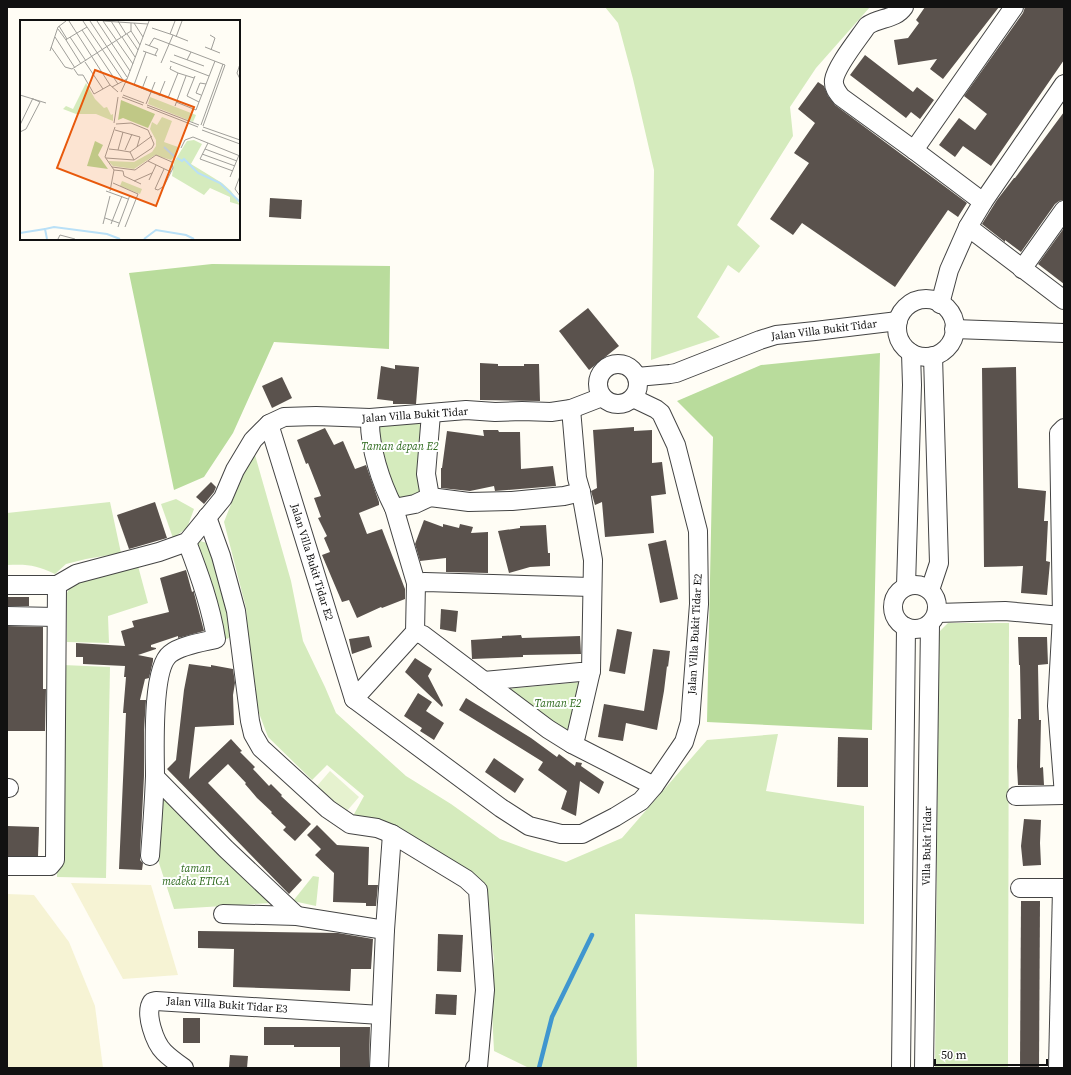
<svg xmlns="http://www.w3.org/2000/svg" width="1071" height="1075" font-family="'Source Serif 4',serif">
	<style>
		.farmland { fill: #f6f3d4 }
		.green { fill: #d5ebbd }
		.forest { fill: #b9dc9c }
		.pitch { fill: #e6f2cf }
		.lines { fill: none; stroke-linecap: round; stroke-linejoin: round }
		.stream { stroke: #3f96cf; stroke-width: 4.5 }
		.building { fill: #5a524d }
		.minor-casing { stroke: #444; stroke-width: 20 }
		.minor { stroke: #fff; stroke-width: 18 }
		.labels { text-anchor: middle; dominant-baseline: central; stroke-width: 4; stroke-linejoin: round; paint-order: stroke }
		.street-label { font-size: 11px; fill: #111; stroke: #fff }
		.park-label { font-size: 11px; font-style: italic; fill: #2f6b1f; stroke: #fff }
		.inset-river { fill: none; stroke: #b9e0f7; stroke-width: 2 }
		.inset-road { fill: none; stroke: #a09f9a; stroke-width: 1 }
		.view { fill: #e8590c; fill-opacity: 0.15; stroke: #e8590c; stroke-width: 2 }
		.inset-edge { fill: none; stroke: #111; stroke-width: 2 }
	</style>
	<rect width="100%" height="100%" fill="#fffdf5"/>
	<!-- farmland -->
	<g class="farmland">
		<polygon points="71,883 151,885 178,975 123,979"/>
		<polygon points="7,894 34,895 69,942 95,1006 103,1068 7,1068"/>
	</g>
	<!-- green -->
	<g class="green">
		<polygon points="605,7 870,7 816,68 790,107 793,136 737,225 760,246 739,273 728,265 697,317 720,337 651,360 654,170 633,79 618,23"/>
		<polygon points="422,423 422,494 397,500 386,474 377,426"/>
		<polygon points="255,455 291,581 303,641 325,687 336,713 406,776 451,804 500,839 532,851 566,862 622,838 707,740 778,734 766,791 864,806 864,924 635,914 637,1068 529,1068 494,1051 491,992 494,958 483,884 395,825 353,816 364,796 327,765 312,780 268,737 259,713 250,662 246,608 224,522 242,476"/>
		<polygon points="176,499 194,509 187,528 173,538 161,504"/>
		<path d="M110 502 121 553 86 559 66 564 55 574C36 565 28 564 7 565V513Z"/>
		<polygon points="200,541 207,543 215,558 234,634 227,639 220,636 195,545"/>
		<polygon points="138,566 148,603 108,616 109,643 67,642 67,593 70,587 76,583"/>
		<polygon points="948,623 1009,623 1008,1068 935,1068 939,632"/>
		<polygon points="63,665 110,667 106,878 57,877"/>
		<polygon points="582,682 570,734 506,689"/>
		<polygon points="162,796 270,903 174,909 159,863"/>
		<polygon points="313,876 319,877 316,906 293,901"/>
	</g>
	<!-- forest -->
	<g class="forest">
		<polygon points="212,264 390,266 389,349 274,342 233,433 204,477 174,490 129,273"/>
		<polygon points="880,353 872,730 707,722 713,437 677,401 761,365"/>
	</g>
	<!-- pitch -->
	<polygon class="pitch" points="330,771 359,797 346,812 317,786"/>
	<g class="lines">
		<!-- stream -->
		<polyline class="stream" points="539,1068 552,1017 592,935"/>
	</g>
	<!-- building -->
	<g class="building">
		<polygon points="925,7 999,7 943,79 930,69 937,59 898,65 894,40 908,38 919,23 916,20"/>
		<polygon points="1025,7 1064,7 1064,60 991,166 963,146 955,157 939,145 959,118 975,130 987,114 964,96 1023,13"/>
		<polygon points="865,55 913,92 917,87 934,100 920,119 911,112 906,118 850,75"/>
		<polygon points="818,82 824,86 828,96 835,105 967,203 958,217 948,210 895,287 802,223 793,235 770,219 809,163 794,153 815,123 798,109"/>
		<polygon points="1064,112 1064,200 1059,201 1055,204 1021,252 1005,240 1005,242 982,224 997,200 1014,178 1015,178"/>
		<polygon points="270,198 302,200 301,219 269,217"/>
		<polygon points="1064,228 1064,284 1038,264"/>
		<polygon points="588,308 619,346 589,370 559,331"/>
		<polygon points="480,363 498,364 498,366 524,366 524,364 539,364 540,401 480,400"/>
		<polygon points="395,365 419,367 416,404 393,404 393,401 377,399 381,366 395,369"/>
		<polygon points="1016,367 1018,488 1046,491 1044,521 1048,521 1046,561 1050,562 1047,595 1021,593 1023,566 984,567 982,368"/>
		<polygon points="282,377 292,398 272,408 262,386"/>
		<polygon points="634,427 634,431 652,430 652,463 662,462 666,494 651,496 654,533 605,537 602,502 595,505 591,491 597,488 593,430"/>
		<polygon points="325,428 334,445 343,441 355,469 366,465 379,502 379,505 359,513 367,534 382,529 405,589 405,599 382,608 381,607 357,618 349,600 342,602 322,555 330,552 324,538 327,536 318,518 321,517 314,498 321,496 308,463 306,464 297,440"/>
		<polygon points="483,430 498,430 499,432 520,432 521,469 553,466 556,486 495,491 494,486 470,491 441,488 441,468 442,468 447,431 484,436"/>
		<polygon points="211,482 216,487 214,492 204,504 196,497"/>
		<polygon points="155,502 167,538 129,549 117,515"/>
		<polygon points="424,520 443,527 443,524 459,528 460,524 473,527 471,533 488,532 488,573 446,572 446,558 420,561 415,544"/>
		<polygon points="546,525 548,553 550,553 550,566 530,567 509,573 498,531 520,528 520,526"/>
		<polygon points="666,540 678,599 660,603 648,544"/>
		<polygon points="186,570 192,592 194,591 194,593 204,631 178,638 178,636 151,645 151,647 156,648 156,649 138,655 153,658 153,661 149,678 145,679 140,700 146,700 144,730 144,776 140,855 140,860 143,863 142,870 119,869 126,713 123,713 126,677 124,677 125,666 83,664 83,657 76,657 76,643 125,646 121,631 134,627 132,621 169,612 160,578"/>
		<rect x="7" y="597" width="22" height="9"/>
		<polygon points="441,609 458,611 456,632 440,629"/>
		<polygon points="7,626 43,627 43,689 46,689 45,731 7,731"/>
		<polygon points="617,629 632,632 625,674 609,671"/>
		<polygon points="521,635 522,638 580,636 581,654 523,655 523,657 472,659 471,640 502,638 502,636"/>
		<polygon points="369,636 372,647 352,654 349,639"/>
		<polygon points="1018,637 1047,637 1048,664 1038,665 1039,720 1041,720 1040,768 1043,767 1044,785 1018,785 1017,767 1018,719 1021,719 1020,665 1019,665"/>
		<polygon points="653,649 670,651 668,667 667,666 664,691 657,730 626,723 623,741 598,737 604,704 644,711"/>
		<polygon points="415,658 432,669 428,676 443,705 442,707 405,672"/>
		<polygon points="189,664 211,667 211,665 233,669 235,683 233,695 234,725 195,727 189,779 231,739 242,751 240,752 255,767 253,769 269,786 271,784 282,795 281,796 311,824 295,841 283,830 286,827 271,813 272,812 257,798 245,784 246,783 228,764 208,783 302,880 289,894 167,769 176,760 184,690"/>
		<polygon points="418,693 432,702 426,711 444,723 434,740 420,731 422,728 404,716"/>
		<polygon points="466,698 531,738 557,757 559,754 575,766 576,762 582,763 581,766 604,782 599,794 580,781 576,816 561,809 567,791 538,770 543,762 459,710"/>
		<polygon points="838,737 868,738 868,787 837,787"/>
		<polygon points="494,758 524,779 515,793 485,772"/>
		<polygon points="1024,819 1041,820 1040,843 1041,865 1023,866 1021,846"/>
		<polygon points="317,825 337,845 369,847 368,885 378,885 376,906 366,906 366,903 333,902 334,873 315,855 321,849 307,835"/>
		<polygon points="7,826 39,827 38,856 7,856"/>
		<polygon points="1021,901 1040,901 1039,1068 1020,1068"/>
		<polygon points="198,931 338,933 373,939 371,969 351,969 350,991 233,987 234,949 198,948"/>
		<polygon points="438,934 463,935 461,972 437,971"/>
		<polygon points="436,994 457,995 456,1015 435,1014"/>
		<rect x="183" y="1018" width="17" height="25"/>
		<polygon points="264,1027 370,1027 369,1068 340,1068 340,1047 294,1047 294,1045 264,1045"/>
		<polygon points="230,1055 248,1056 247,1068 229,1068"/>
	</g>
	<g class="lines">
		<!-- minor casing -->
		<g class="minor-casing">
			<g id="minor">
				<path d="M904 7C895 20 879 17 867 26 859 38 836 66 834 80 833 87 837 92 841 97L914 150 983 202"/>
				<polyline points="914,150 1014,7"/>
				<polyline points="968,227 1064,300"/>
				<polyline points="1022,269 1064,210"/>
				<circle cx="926" cy="328" r="29"/>
				<polyline points="940,304 949,270 968,227 983,202 1064,84"/>
				<polyline points="954,329 1064,333"/>
				<circle cx="618" cy="384" r="20"/>
				<polyline points="637,377 670,374 676,373 760,340 776,335 815,331 898,321"/>
				<path d="M370 418C369 447 381 483 394 508L415 504 430 497 469 502 512 501 564 496 581 492"/>
				<polyline points="269,424 354,699 501,808 529,826 561,834 582,834 615,817 641,801 654,786 684,742 690,722 699,604 698,531 676,445 661,413 656,409 633,398"/>
				<polyline points="430,497 426,474 431,414"/>
				<polyline points="207,517 221,556 236,611 250,721 253,734 261,748 328,809 350,824 377,828 392,834 466,879 478,890 485,990 478,1067 475,1068"/>
				<polyline points="416,583 425,582 591,587"/>
				<circle cx="915" cy="607" r="22"/>
				<polyline points="7,585 57,585"/>
				<polyline points="57,585 76,574 159,552 187,542 223,498 235,470 253,440 269,424 284,417 316,416 370,418 466,410 495,412 522,411 551,412 571,409 602,397"/>
				<polyline points="906,586 912,385 911,353"/>
				<polyline points="930,590 939,563 933,356"/>
				<polyline points="937,613 1005,611 1062,616 1059,433 1064,428"/>
				<polyline points="7,616 56,617"/>
				<polyline points="1064,616 1062,616 1057,706 1064,795"/>
				<polyline points="415,632 423,635 548,729 572,744 654,786"/>
				<polyline points="484,681 591,671 593,560 581,492 577,478 571,409"/>
				<polyline points="354,699 415,632 416,583 394,508"/>
				<polyline points="572,744 576,736 591,671"/>
				<polyline points="155,777 226,849 297,916"/>
				<polyline points="7,788 9,788"/>
				<polyline points="1016,796 1063,795"/>
				<path d="M150 856C152 829 154 803 155 776 155 752 151 669 170 654 181 645 203 642 216 639 211 606 199 573 187 542"/>
				<polyline points="7,866 50,866 55,860 57,585"/>
				<polyline points="1020,888 1064,888"/>
				<polyline points="223,914 297,916 385,930"/>
				<path d="M184 1068C177 1063 170 1058 164 1052 155 1043 144 1013 152 1002L156 1001 381 1015"/>
				<polyline points="379,1068 385,930 392,834"/>
				<polyline points="901,1068 906,627"/>
				<polyline points="924,1068 930,624"/>
				<polyline points="1058,1068 1062,888"/>
			</g>
		</g>
		<!-- minor -->
		<use href="#minor" class="minor"/>
	</g>
	<g class="labels">
		<!-- street labels -->
		<g class="street-label">
			<text transform="translate(824 330) rotate(-7)">Jalan Villa Bukit Tidar</text>
			<text transform="translate(415 415) rotate(-4)">Jalan Villa Bukit Tidar</text>
			<text transform="translate(312 562) rotate(73)">Jalan Villa Bukit Tidar E2</text>
			<text transform="translate(695 634) rotate(-87)">Jalan Villa Bukit Tidar E2</text>
			<text transform="translate(927 846) rotate(-89)">Villa Bukit Tidar</text>
			<text transform="translate(227 1005) rotate(4)">Jalan Villa Bukit Tidar E3</text>
		</g>
		<!-- park labels -->
		<g class="park-label">
			<text x="400" y="446">Taman depan E2</text>
			<text x="558" y="703">Taman E2</text>
			<text x="196" y="868">taman<tspan x="196" dy="13">medeka ETIGA</tspan></text>
		</g>
	</g>
	<!-- overview -->
	<g transform="translate(20 20)">
		<rect width="220" height="220" fill="#fffdf5"/>
		<path d="M66 63 75 79 84 88 87 87 91 95 93 94V101L76 94H56L43 89 46 86 53 89ZM130 77 176 95 173 102 128 84ZM142 97 152 101 144 122 158 127 157 134 151 140 135 135 114 149 93 146 88 141 114 142 132 132 136 126V120L130 109 132 102 137 105ZM174 120 182 124 171 144 202 163 211 171 220 185 210 182V177L190 168 184 175 152 156 154 142 167 121ZM102 161 122 169 120 174 100 166Z" fill="#d5ebbd"/>
		<path d="M101 80 135 94 128 108 103 98 98 100ZM75 121 83 125 78 135 88 149 67 146Z" fill="#b9dc9c"/>
		<path class="inset-river" d="M144 127 155 137M157 138 162 141 164 139 178 153 200 163 220 182M0 213 25 209M27 219 25 209 34 207 87 214 100 219M124 219 136 210 166 215 174 219"/>
		<path class="inset-road" d="M49 1 90 65 98 72M70 1 107 57M77 1 110 51M83 1 113 44M83 1 128 4M91 1 101 17M98 1 106 14M114 3 123 17M39 6 47 19 67 7 63 1M67 7 103 60M132 8 153 15M38 9 46 20M62 10 98 64M111 11 120 25M107 14 118 30M150 14 155 1M190 15 195 18 191 30M35 17 55 48M50 17 66 41M102 17 115 37M156 17 162 1M47 19 46 20 61 44M125 24 138 29 135 35M129 26 134 18 171 32M31 27 45 47 52 49 111 11V3M185 27 200 33M30 31 38 7 46 1M123 31 137 36M126 32 114 65 131 72 126 84M154 35 184 46M167 40 171 32 205 45 183 106M150 41 189 56M65 42 83 69M141 43 153 15 168 21M220 44 217 53 220 59M151 46 150 49 158 53M54 49 58 55H63L74 74 90 65M135 62 131 72 148 78 158 53 174 58M92 67 107 59 129 1M122 69 127 56M101 72 107 59M0 75 26 83M103 75 124 83M181 75 176 73 180 63 186 64M139 76 145 61M102 77 123 85M156 82 176 90 179 82 167 76 175 56M179 82 195 41M127 85 179 105M155 86 166 56M127 87 178 107M94 103 98 77M0 105 13 78M181 105 203 44M183 107 220 120M95 110 120 117 117 127M182 110 220 124M0 112 6 109 20 82 13 79M188 123 180 139 213 151M161 128 165 120 173 117 220 136M89 129 98 130 103 112M185 129 217 141M98 130 110 132 114 140M105 130 112 114M110 132 132 116M182 134 215 146M86 138 114 140 132 128 134 124 128 110 111 103 96 104M128 141 151 152M92 147 115 150 136 135 152 142 153 148 144 166 138 170 135 169 144 149M94 150 103 151 104 156 121 164M220 156 215 169 220 176M210 157 219 135M129 160 136 145M114 161 132 153M93 163 118 174 105 207M86 171 108 179M90 171 94 150 85 137 95 107M85 198 99 203M83 204 90 176M91 204 102 176M98 207 110 175M38 219 40 215 55 219"/>
		<path class="view" d="M75 50 174 87 136 186 37 148Z"/>
		<rect width="220" height="220" class="inset-edge"/>
	</g>
	<!-- border -->
	<rect width="1071" height="1075" fill="none" stroke="#111111" stroke-width="16"/>
	<!-- scale -->
	<path d="M935 1059v6h112v-6" fill="none" stroke="#111111" stroke-width="2"/>
	<text x="941" y="1059" font-size="12" fill="#111111" stroke="#ffffff" stroke-width="3" paint-order="stroke">50 m</text>
</svg>
